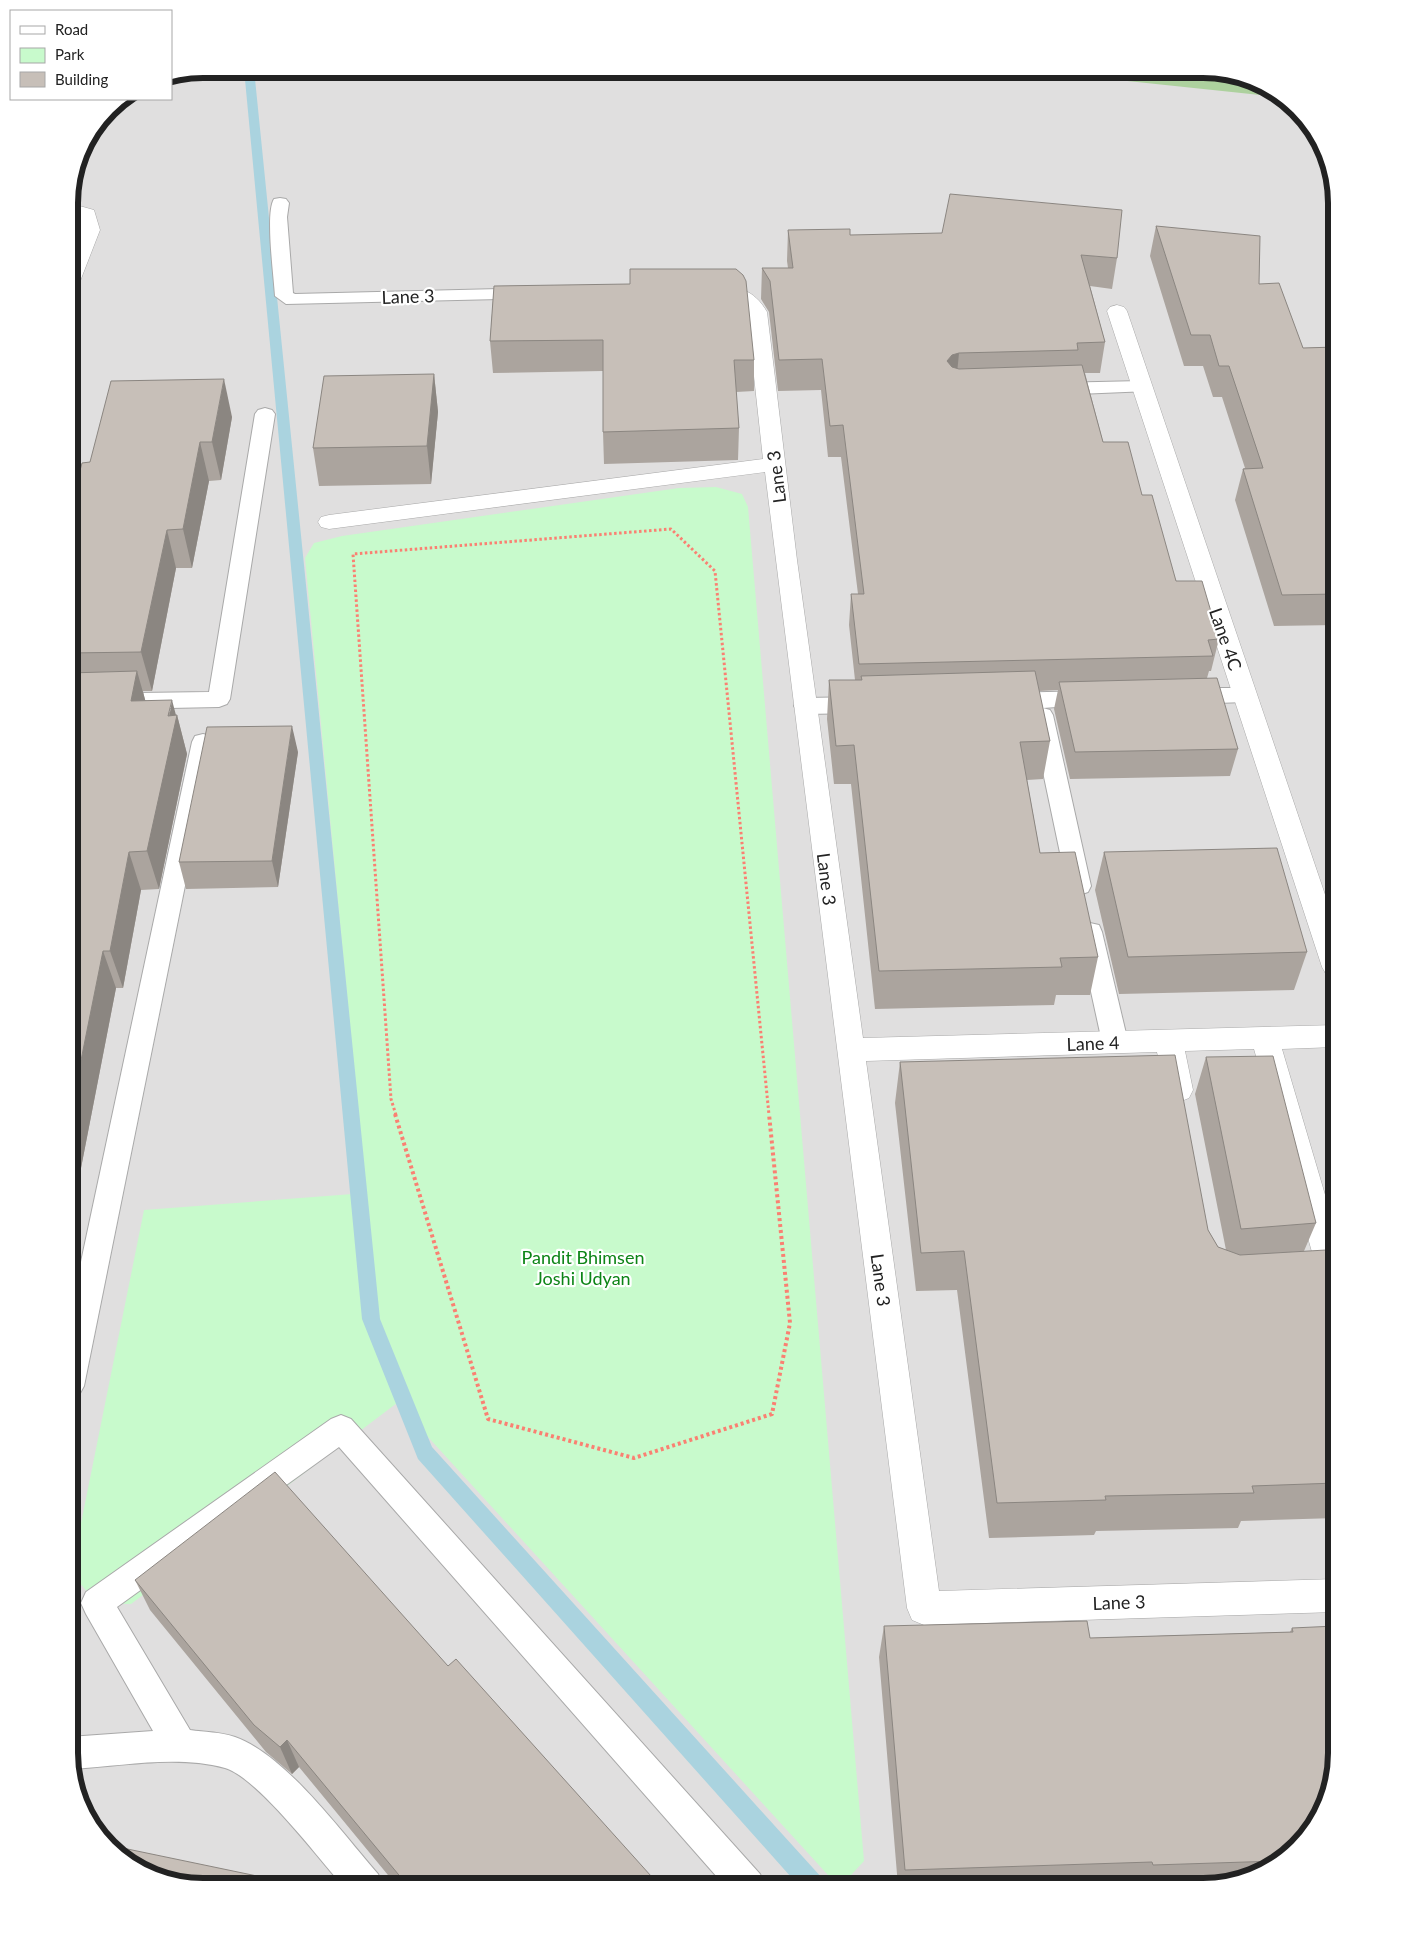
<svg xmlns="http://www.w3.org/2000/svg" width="1405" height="1955" font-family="Lato,sans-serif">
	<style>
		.residential { fill: #e0dfdf }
		.forest { fill: #add19e }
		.park { fill: #c8facc }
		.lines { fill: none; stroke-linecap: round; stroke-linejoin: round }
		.stream { fill: #aad3df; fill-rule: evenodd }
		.lane-casing { stroke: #a9a9a9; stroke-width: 2 }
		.street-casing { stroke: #a9a9a9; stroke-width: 1 }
		.path-far1 { stroke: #fa8072; stroke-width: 3; stroke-dasharray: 2.5 2.5; stroke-linecap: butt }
		.path { stroke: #fa8072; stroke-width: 4; stroke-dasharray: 3 3; stroke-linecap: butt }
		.lane { fill: #fff; fill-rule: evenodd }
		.street { fill: #fff; fill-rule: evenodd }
		.wall { fill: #aba49e }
		.shaded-wall { fill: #8b8681 }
		.building { fill: #c7bfb8; stroke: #8b8681 }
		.labels { text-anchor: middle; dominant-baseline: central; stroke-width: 4.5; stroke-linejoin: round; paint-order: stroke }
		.street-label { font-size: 18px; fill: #222; stroke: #fff }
		.park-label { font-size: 18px; fill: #0c8416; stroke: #fff }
		.rim { fill: none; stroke: #222; stroke-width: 6 }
	</style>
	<rect width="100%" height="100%" fill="#f2efe9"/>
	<!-- residential -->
	<polygon class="residential" points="203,69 1211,69 1270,87 1318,135 1336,203 1336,1753 1318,1819 1203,1886 194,1886 135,1868 87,1820 69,1752 69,193 83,143 114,102 120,99 171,99 171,75"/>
	<!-- forest -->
	<polygon class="forest" points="1013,69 1211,69 1270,87 1280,97"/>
	<!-- park -->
	<polygon class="park" points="716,487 742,494 748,507 864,1861 841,1886 838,1886 397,1403 131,1604 97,1603 71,1573 144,1210 366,1193 305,558 314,543 342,536 679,488"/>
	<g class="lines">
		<!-- stream -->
		<polygon class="stream" points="244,69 254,69 380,1319 432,1447 822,1878 825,1886 799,1886 418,1459 362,1319"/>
		<!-- lane casing -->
		<g class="lane-casing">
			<g id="lane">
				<path d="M280 198 286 199 289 203 287 217 293 293 295 294 500 289 506 290 509 294 506 298 500 299 286 304 275 296C274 277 265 213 274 199Z"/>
				<polygon points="1142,381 1149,383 1151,387 1149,391 1054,395 1047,393 1044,389 1047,385 1054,383"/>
				<polygon points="265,408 272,410 275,414 230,699 227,704 219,707 69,710 69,694 209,692 255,414 258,410"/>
				<polygon points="1190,688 1245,688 1253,690 1256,695 1253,700 1245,702 1190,704 1182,701 1179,696 1182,691"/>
				<polygon points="1090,691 1098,694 1101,699 1098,704 1043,708 1050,710 1053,715 1091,886 1088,892 1079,895 1070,892 1067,886 1031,715 1034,710 1041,708 1007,709 999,706 996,701 999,696 1007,693"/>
				<polygon points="862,697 870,700 873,705 870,710 862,713 805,714 797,711 794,706 797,701 805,698"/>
				<polygon points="203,734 211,736 214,742 84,1386 79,1395 69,1399 69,1318 192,742 195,736"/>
				<polygon points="1090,923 1099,925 1102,932 1128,1042 1124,1049 1115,1052 1106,1049 1102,1042 1078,932 1081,925"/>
				<path d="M341 1415 351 1419 760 1874 765 1886H725L339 1447 117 1607 190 1730C204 1732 221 1732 235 1737 286 1755 342 1833 378 1874L383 1886H343C319 1859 257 1777 225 1768 177 1755 123 1766 73 1769L69 1752V1737L153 1731 86 1614 81 1603 86 1592 331 1419Z"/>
			</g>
		</g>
		<!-- street casing -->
		<g class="street-casing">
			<g id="street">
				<polygon points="69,203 94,210 100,230 79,284 76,288 69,290 69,259 80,230 78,217 69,215"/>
				<path d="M711 285C736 285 754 289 767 312L797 560 863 1038 1336 1025V1047L1282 1049 1336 1232V1278C1321 1287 1305 1290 1288 1284L1284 1275 1288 1266 1314 1259 1254 1049 1185 1051 1193 1090 1189 1098 1179 1102 1169 1098 1165 1090 1157 1052 866 1061 939 1591 1336 1579V1612L924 1625 912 1620 907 1608 765 472 329 529 321 527 318 522 321 517 329 515 763 459 747 312C737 294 721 299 704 295L701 291 704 287Z"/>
				<polygon points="1117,305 1124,307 1127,311 1336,927 1336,977 1326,974 1322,967 1107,311 1110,307"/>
			</g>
		</g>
		<!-- path-far1 -->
		<polyline class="path-far1" points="396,1115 391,1099 353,554 671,529 715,571 769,1115"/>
		<!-- path -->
		<polyline class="path" points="395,1114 488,1419 634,1458 772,1414 790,1323 769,1114"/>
		<!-- lane -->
		<use href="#lane" class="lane"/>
		<!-- street -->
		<use href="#street" class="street"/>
	</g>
	<!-- wall -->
	<g class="wall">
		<polygon points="1156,226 1259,284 1303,348 1336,347 1336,625 1274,626 1235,500 1243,469 1245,468 1222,397 1213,397 1203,366 1184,366 1150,256"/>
		<polygon points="788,230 850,235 1117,258 1112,289 1090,286 1105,342 1100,373 1085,373 1103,442 1142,495 1176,581 1219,639 1211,671 1209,671 1207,678 1238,749 1230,776 1070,779 1054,709 1058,690 1039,691 1050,741 1043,779 1027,780 1040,853 1098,957 1090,995 1056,995 1054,1005 875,1009 851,784 834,784 827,719 829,680 855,680 849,625 851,594 858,594 841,457 828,457 821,390 778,391 769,312 761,299 762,268 788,268 787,261"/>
		<polygon points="494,286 754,360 754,391 736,392 739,428 738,460 604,464 603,432 603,371 493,373 490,341"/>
		<polygon points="434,374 438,412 431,484 319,486 313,448"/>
		<polygon points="232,417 221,480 209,481 192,568 176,568 152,691 143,691 145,700 176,715 177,715 187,754 159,889 141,890 123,988 116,988 74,1204 77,1210 69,1255 69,512 90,462"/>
		<polygon points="298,752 278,887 186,889 179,862"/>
		<polygon points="1104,852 1307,952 1294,990 1119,994 1095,890"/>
		<polygon points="1206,1057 1316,1223 1304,1251 1336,1290 1336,1518 1241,1521 1238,1528 1096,1531 1094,1535 989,1538 957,1290 916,1291 895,1103 900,1062 1208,1230 1218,1247 1226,1250 1195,1094"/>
		<polygon points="1336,1088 1336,1101 1334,1093"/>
		<polygon points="135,1580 448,1666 660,1886 397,1886 299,1767 292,1774 266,1752 150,1610"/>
		<polygon points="884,1626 1090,1638 1290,1632 1292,1628 1318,1819 1270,1868 1203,1886 898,1886 879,1657"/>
	</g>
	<!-- shaded-wall -->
	<g class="shaded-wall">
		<polygon points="959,353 956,384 947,361 952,355"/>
		<polygon points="434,374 438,412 431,484 427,446"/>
		<polygon points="224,379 232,417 221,480 212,442"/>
		<polygon points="200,442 209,481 192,568 183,529"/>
		<polygon points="167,530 176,568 152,691 141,652"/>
		<polygon points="137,671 148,710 131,701"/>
		<polygon points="172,700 177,719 177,715 187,754 159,889 147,851"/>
		<polygon points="292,726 298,752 278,887 272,861"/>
		<polygon points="129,852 141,890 123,988 110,951"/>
		<polygon points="103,951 116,988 74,1204 77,1210 69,1255 69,1120"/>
		<polygon points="287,1740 299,1767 292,1774 280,1747"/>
	</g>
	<!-- building -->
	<g class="building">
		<polygon points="950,194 1122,210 1117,258 1081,255 1105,342 1077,343 1078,350 959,353 952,355 947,361 952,367 959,369 1082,365 1103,442 1128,442 1142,495 1152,495 1176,581 1202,581 1219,639 1208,640 1213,656 859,664 851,594 864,594 843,425 830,426 822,359 779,360 770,281 762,268 793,268 788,230 850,229 850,235 942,233"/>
		<polygon points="1156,226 1260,236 1259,284 1279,283 1303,348 1336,347 1336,594 1282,595 1243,469 1263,468 1229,366 1219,366 1210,335 1191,335"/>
		<polygon points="630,269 736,269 743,275 746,281 754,360 734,360 739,428 603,432 603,340 490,341 494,286 630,284"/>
		<polygon points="434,374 427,446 313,448 324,376"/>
		<polygon points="224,379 212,442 200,442 183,529 167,530 141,652 69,653 69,512 82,463 90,462 111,381"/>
		<polygon points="137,671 131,701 172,700 168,716 177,715 147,851 129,852 110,951 103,951 69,1120 69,673"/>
		<polygon points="1035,671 1050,741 1020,742 1040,853 1075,852 1098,957 1060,958 1062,967 879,971 854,745 836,746 829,680 862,680 861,676"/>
		<polygon points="1217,678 1238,749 1075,752 1059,682"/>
		<polygon points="292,726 272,861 179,862 207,727"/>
		<polygon points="1277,848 1307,952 1128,957 1104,852"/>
		<polygon points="1175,1055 1208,1230 1218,1247 1240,1255 1326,1250 1336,1290 1336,1483 1252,1486 1254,1493 1105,1496 1106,1500 997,1503 964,1251 921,1253 900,1062"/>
		<polygon points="1273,1056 1316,1223 1241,1229 1206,1057"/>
		<polygon points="275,1472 448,1666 456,1659 660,1886 408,1886 287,1740 280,1747 254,1725 135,1580"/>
		<polygon points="1087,1621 1090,1638 1293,1632 1292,1628 1336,1626 1336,1753 1318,1819 1277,1861 1153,1865 1152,1862 905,1870 884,1626"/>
		<polygon points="113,1846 305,1886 194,1886 135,1868"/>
	</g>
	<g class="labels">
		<!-- street labels -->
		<g class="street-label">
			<text transform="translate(408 296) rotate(-2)">Lane 3</text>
			<text transform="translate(776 477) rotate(-97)">Lane 3</text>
			<text transform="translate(1226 639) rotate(71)">Lane 4C</text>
			<text transform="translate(827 879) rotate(83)">Lane 3</text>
			<text transform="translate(1093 1043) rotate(-2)">Lane 4</text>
			<text transform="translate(881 1280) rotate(82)">Lane 3</text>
			<text transform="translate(1119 1602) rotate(-2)">Lane 3</text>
		</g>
		<!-- park labels -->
		<g class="park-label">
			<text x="583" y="1257">Pandit Bhimsen<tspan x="583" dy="21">Joshi Udyan</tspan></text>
		</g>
	</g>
	<!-- crop -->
	<path d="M0 0H1405V1955H0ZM203 78H1203A125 125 0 0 1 1328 203V1753A125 125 0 0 1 1203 1878H203A125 125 0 0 1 78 1753V203A125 125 0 0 1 203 78Z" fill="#fff" fill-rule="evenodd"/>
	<path class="rim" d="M203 78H1203A125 125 0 0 1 1328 203V1753A125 125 0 0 1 1203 1878H203A125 125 0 0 1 78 1753V203A125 125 0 0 1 203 78Z"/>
	<!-- legend -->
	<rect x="10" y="10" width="162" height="90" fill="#ffffff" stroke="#a7a7a7"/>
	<rect x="20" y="26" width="25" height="8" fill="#ffffff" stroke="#a7a7a7"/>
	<text x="55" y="35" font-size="15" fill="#222222">Road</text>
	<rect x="20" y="48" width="25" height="15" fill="#c8facc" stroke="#a7a7a7"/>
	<text x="55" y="60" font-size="15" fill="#222222">Park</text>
	<rect x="20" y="72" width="25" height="15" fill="#c7bfb8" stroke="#a7a7a7"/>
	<text x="55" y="85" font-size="15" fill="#222222">Building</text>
</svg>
